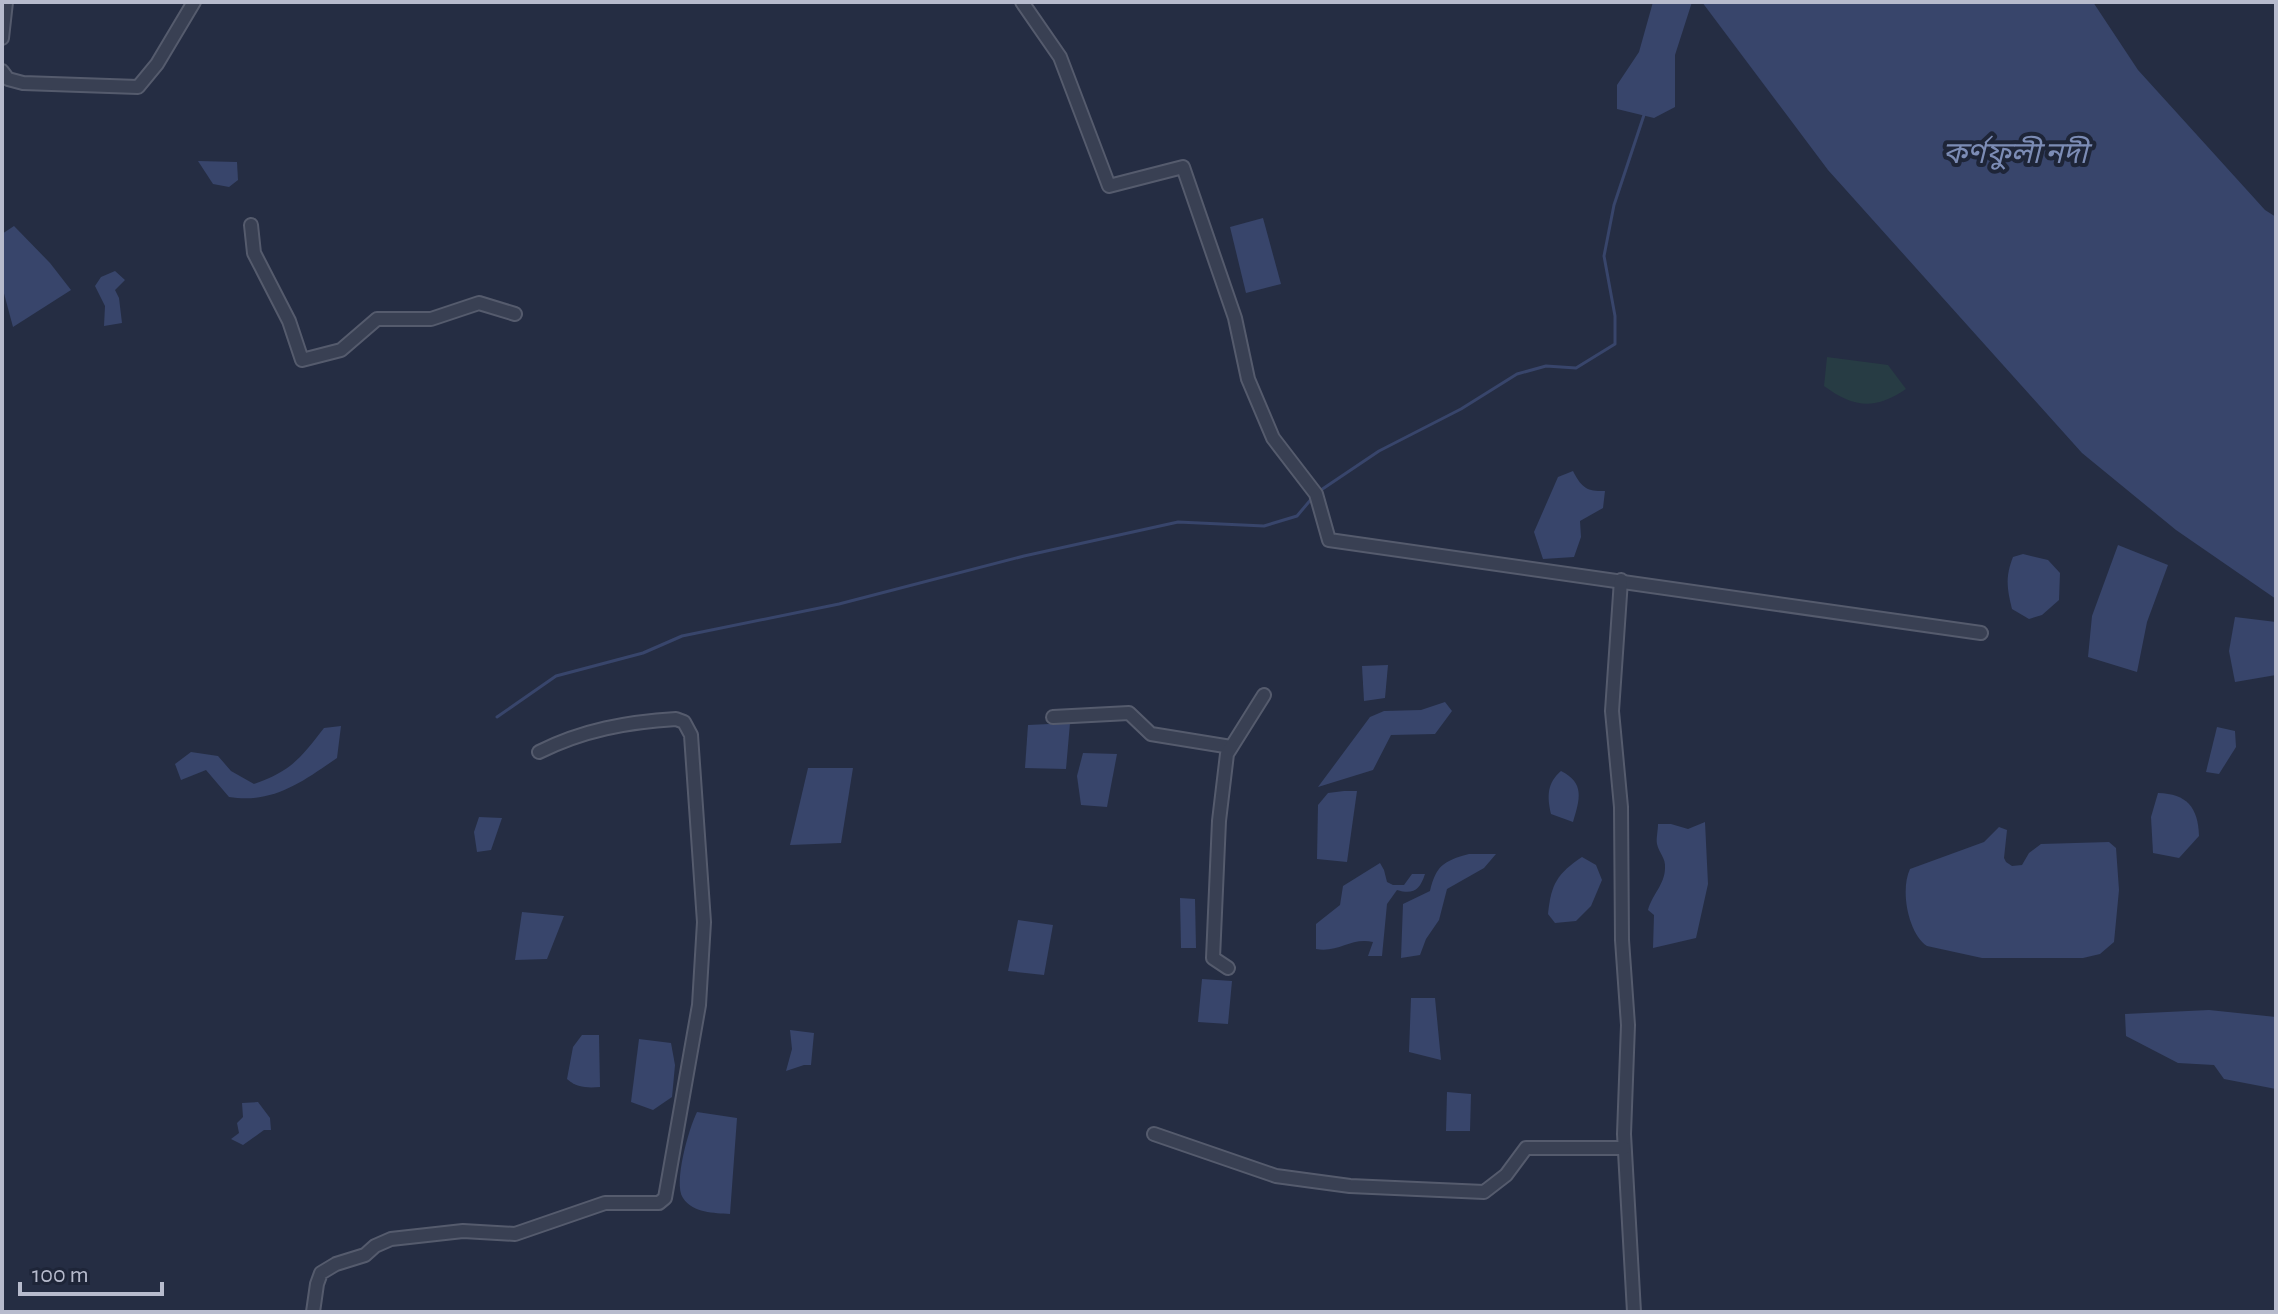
<svg xmlns="http://www.w3.org/2000/svg" width="2278" height="1314" font-family="'Alegreya Sans','Noto Sans Bengali',sans-serif">
	<style>
		.green { fill: #273c44 }
		.water { fill: #38456b }
		.lines { fill: none; stroke-linecap: round; stroke-linejoin: round }
		.stream { stroke: #38456b; stroke-width: 3 }
		.minor-casing { stroke: #555b6d; stroke-width: 16 }
		.minor { stroke: #394053; stroke-width: 12 }
		.labels { text-anchor: middle; dominant-baseline: central; stroke-width: 8; stroke-linejoin: round; paint-order: stroke }
		.water-label { font-size: 30px; font-style: italic; fill: #7c8cb5; stroke: #1e2538 }
	</style>
	<rect width="100%" height="100%" fill="#252d43"/>
	<!-- green -->
	<path class="green" d="M1827 357 1888 365 1906 389C1875 410 1854 408 1824 386Z"/>
	<!-- water -->
	<g class="water">
		<polygon points="1653,2 1692,2 1675,55 1675,107 1654,118 1617,109 1617,85 1639,52"/>
		<polygon points="1702,2 2093,2 2138,70 2265,210 2276,217 2276,599 2176,530 2082,453 1828,170"/>
		<polygon points="198,161 237,162 238,180 229,187 213,184"/>
		<polygon points="1263,218 1281,284 1246,293 1230,227"/>
		<polygon points="14,226 50,263 71,290 13,327 2,286 2,234"/>
		<polygon points="115,271 125,280 115,290 119,298 122,323 104,326 105,306 95,286 101,277"/>
		<path d="M1573 471C1581 487 1587 492 1605 491L1603 508 1580 521 1581 537 1574 557 1543 559 1534 532 1558 477Z"/>
		<polygon points="2118,545 2168,565 2147,622 2137,672 2088,657 2092,616"/>
		<path d="M2023 554 2048 560 2060 573 2059 600 2042 615 2029 619 2012 609C2007 589 2005 577 2013 557Z"/>
		<polygon points="2235,617 2276,622 2276,675 2235,682 2229,651"/>
		<polygon points="1388,665 1385,698 1364,701 1362,666"/>
		<polygon points="1445,702 1452,711 1435,734 1391,735 1373,770 1318,787 1370,717 1384,711 1421,710"/>
		<polygon points="1070,723 1066,769 1025,768 1028,725"/>
		<path d="M341 726 337 758C302 782 273 804 229 797L206 770 181 780 175 764 191 752 218 756 231 771 254 784C291 771 300 759 324 728Z"/>
		<polygon points="2217,727 2235,731 2236,747 2219,774 2206,772"/>
		<polygon points="1083,753 1117,754 1107,807 1081,805 1077,776"/>
		<polygon points="808,768 853,768 841,843 790,845"/>
		<path d="M1561 771C1585 783 1580 799 1573 822L1551 814C1547 796 1547 783 1561 771Z"/>
		<polygon points="1344,791 1357,791 1347,862 1317,859 1318,805 1328,793"/>
		<path d="M2158 793C2187 794 2198 807 2199 836L2179 858 2153 853 2151 817Z"/>
		<polygon points="479,817 502,818 491,850 477,852 474,832"/>
		<path d="M1705 822 1708 884 1696 938 1653 948 1654 915 1648 910C1652 895 1665 884 1665 868 1666 858 1659 853 1657 844 1656 838 1658 831 1658 824H1671L1688 829Z"/>
		<path d="M1999 827 2007 830 2004 858 2006 862 2012 866 2022 865 2029 853 2041 844 2109 842 2116 848 2119 890 2114 942 2100 954 2083 958H1982L1927 946C1908 933 1900 890 1910 869L1984 842Z"/>
		<path d="M1469 854H1496L1484 868 1447 889 1439 920 1426 939 1420 955 1401 958 1403 904 1430 891C1436 866 1443 861 1469 854Z"/>
		<path d="M1582 857 1596 865 1602 880 1591 906 1576 921 1555 923 1548 914C1551 884 1557 874 1582 857Z"/>
		<path d="M1380 863 1384 870 1387 882 1393 885H1404L1412 874H1425C1420 890 1413 895 1397 890L1387 904 1382 956H1368L1373 942C1351 937 1339 953 1316 949V924L1340 905 1343 886Z"/>
		<polygon points="1180,898 1195,899 1196,948 1181,948"/>
		<polygon points="522,912 564,916 547,959 515,960"/>
		<polygon points="1018,920 1053,925 1044,975 1008,971"/>
		<polygon points="1202,979 1232,981 1228,1024 1198,1022"/>
		<polygon points="1411,998 1435,998 1441,1060 1409,1052"/>
		<polygon points="2209,1010 2276,1017 2276,1089 2224,1079 2214,1065 2178,1063 2126,1036 2125,1014"/>
		<polygon points="790,1030 814,1033 811,1065 804,1065 786,1071 792,1049"/>
		<path d="M582 1035H599L600 1087C588 1088 577 1088 567 1079L573 1047Z"/>
		<polygon points="639,1039 671,1043 675,1065 672,1097 653,1110 631,1102"/>
		<polygon points="1447,1092 1471,1094 1470,1131 1446,1131"/>
		<polygon points="258,1102 270,1118 271,1130 264,1130 243,1145 231,1139 239,1133 237,1123 243,1117 242,1103"/>
		<path d="M697 1112 737 1118 730 1214C714 1213 693 1213 683 1198 673 1183 689 1128 697 1112Z"/>
	</g>
	<g class="lines">
		<!-- stream -->
		<g class="stream">
			<polyline points="1318,492 1379,451 1461,409 1517,374 1546,366 1576,368 1615,344 1615,316 1604,256 1614,205 1645,112"/>
			<polyline points="497,717 556,676 643,653 682,636 839,604 1024,556 1178,522 1264,526 1297,516 1313,497"/>
		</g>
		<!-- minor casing -->
		<g class="minor-casing">
			<g id="minor">
				<polyline points="1022,2 1060,57 1109,186 1183,167 1235,318 1248,379 1273,438 1316,494 1329,540 1981,633"/>
				<polyline points="2,38 6,2"/>
				<polyline points="2,71 8,79 23,83 138,87 157,64 194,2"/>
				<polyline points="251,225 254,253 289,321 302,360 341,350 377,319 431,319 479,303 515,314"/>
				<polyline points="1621,580 1612,711 1621,807 1622,940 1628,1025 1624,1134 1634,1312"/>
				<polyline points="1053,717 1129,713 1151,734 1231,747"/>
				<polyline points="1228,968 1213,958 1219,821 1227,754 1264,695"/>
				<polyline points="1154,1134 1276,1176 1350,1186 1484,1192 1506,1175 1526,1148 1624,1148"/>
				<path d="M313 1312 317 1284 321 1273 336 1264 365 1255 375 1246 391 1239 463 1231 515 1234 605 1203H659L665 1198 699 1005 704 922 691 735 684 722 676 719C627 722 583 730 539 752"/>
			</g>
		</g>
		<!-- minor -->
		<use href="#minor" class="minor"/>
	</g>
	<g class="labels">
		<!-- water labels -->
		<g class="water-label">
			<text x="2015" y="154">কর্ণফুলী নদী</text>
		</g>
	</g>
	<!-- border -->
	<rect width="2278" height="1314" fill="none" stroke="#b7bbcd" stroke-width="8"/>
	<!-- scale -->
	<path d="M20 1282v12h142v-12" fill="none" stroke="#b7bbcd" stroke-width="4"/>
	<text x="32" y="1282" font-size="24" fill="#b7bbcd" stroke="#1e2538" stroke-width="6" paint-order="stroke">100 m</text>
</svg>
